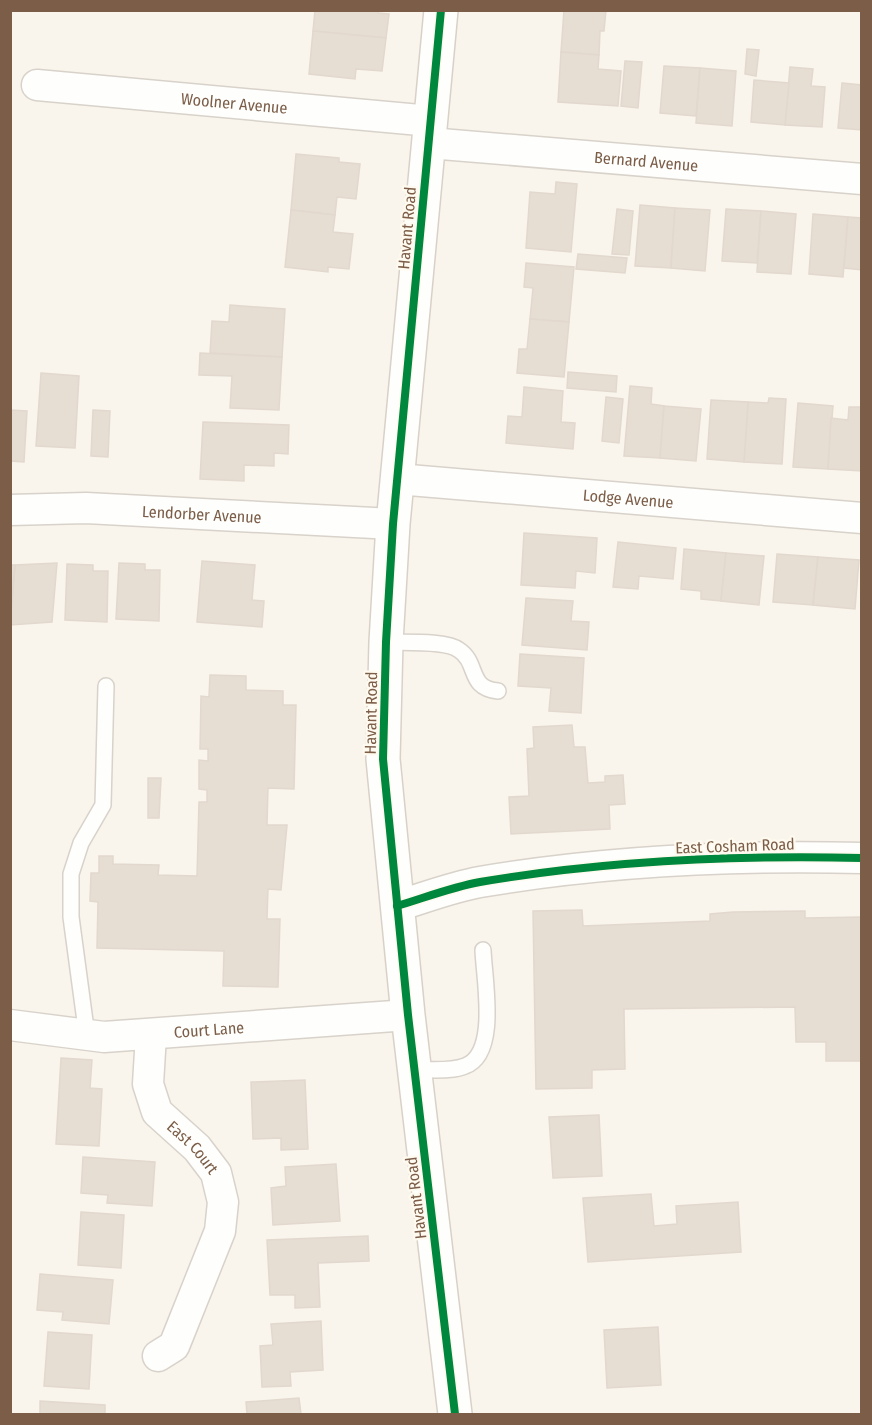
<svg xmlns="http://www.w3.org/2000/svg" width="872" height="1425" font-family="'Fira Sans Condensed',sans-serif">
	<style>
		.building { fill: #e6ddd3; stroke: #e2d8ce; stroke-width: 1.5 }
		.lines { fill: none; stroke-linecap: round; stroke-linejoin: round }
		.lane-casing { stroke: #d8d2ca; stroke-width: 18 }
		.street-casing { stroke: #d8d2ca; stroke-width: 33 }
		.secondary-casing { stroke: #d9d1c8; stroke-width: 36 }
		.lane { stroke: #fefefc; stroke-width: 15 }
		.street { stroke: #fefefc; stroke-width: 30 }
		.secondary { stroke: #fefefc; stroke-width: 33 }
		.cycleway-casing { stroke: #fffaef; stroke-width: 11 }
		.cycleway { stroke: #00873e; stroke-width: 8 }
		.labels { text-anchor: middle; dominant-baseline: central; stroke-width: 4.5; stroke-linejoin: round; paint-order: stroke }
		.street-label { font-size: 16px; fill: #7b5d48; stroke: #fffaef }
	</style>
	<rect width="100%" height="100%" fill="#f9f5ec"/>
	<!-- building -->
	<g class="building">
		<polygon points="315,10 378,10 378,13 389,14 386,38 313,31"/>
		<polygon points="564,10 606,10 604,31 600,31 599,55 561,52"/>
		<polygon points="313,31 386,38 382,71 356,69 355,79 309,74"/>
		<polygon points="747,49 759,50 756,76 745,74"/>
		<polygon points="561,52 599,55 598,69 621,71 618,106 558,102"/>
		<polygon points="625,61 642,62 638,108 621,106"/>
		<polygon points="664,66 700,68 696,116 660,113"/>
		<polygon points="790,67 813,69 811,86 825,87 822,127 785,125"/>
		<polygon points="700,68 736,71 732,126 696,123"/>
		<polygon points="754,80 789,83 785,125 751,122"/>
		<polygon points="842,83 862,85 862,130 838,128"/>
		<polygon points="296,154 339,158 339,162 360,164 356,199 337,197 335,215 291,210"/>
		<polygon points="556,182 577,184 571,252 526,248 530,192 555,194"/>
		<polygon points="640,205 675,208 671,268 635,266"/>
		<polygon points="675,208 710,210 705,271 671,268"/>
		<polygon points="617,209 633,211 629,255 612,254"/>
		<polygon points="726,209 761,211 757,263 722,261"/>
		<polygon points="291,210 335,215 333,232 353,234 349,269 328,267 328,272 285,267"/>
		<polygon points="761,211 796,214 791,274 757,272"/>
		<polygon points="813,214 848,217 843,277 809,274"/>
		<polygon points="848,217 862,218 862,270 844,268"/>
		<polygon points="578,254 627,258 625,273 576,269"/>
		<polygon points="526,263 574,267 569,322 530,319 533,288 524,287"/>
		<polygon points="230,305 285,309 282,357 210,353 212,321 229,322"/>
		<polygon points="530,319 569,322 564,377 517,373 519,349 527,349"/>
		<polygon points="200,353 282,357 279,410 230,408 232,376 199,375"/>
		<polygon points="568,372 617,376 616,392 567,388"/>
		<polygon points="41,373 79,376 75,448 36,446"/>
		<polygon points="630,386 652,388 651,404 664,406 660,458 624,456"/>
		<polygon points="524,387 563,391 561,422 575,423 573,449 506,443 508,416 522,417"/>
		<polygon points="606,397 623,399 619,443 602,441"/>
		<polygon points="769,398 786,399 782,464 744,462 748,402 768,403"/>
		<polygon points="711,400 748,402 744,462 707,459"/>
		<polygon points="798,403 833,406 828,469 793,467"/>
		<polygon points="664,406 701,409 696,461 660,458"/>
		<polygon points="849,407 862,407 862,471 828,469 831,418 848,420"/>
		<polygon points="10,410 27,411 24,462 10,461"/>
		<polygon points="93,410 110,411 108,457 91,456"/>
		<polygon points="203,422 289,425 288,454 274,453 274,466 244,465 244,481 200,479"/>
		<polygon points="524,533 597,538 595,573 576,571 575,588 521,585"/>
		<polygon points="618,542 676,548 673,579 639,576 638,589 613,587"/>
		<polygon points="684,549 726,553 721,601 701,599 701,591 681,589"/>
		<polygon points="726,553 764,556 759,605 721,601"/>
		<polygon points="777,554 818,557 813,605 773,602"/>
		<polygon points="818,557 859,560 855,609 813,605"/>
		<polygon points="202,561 255,565 252,600 264,601 262,627 197,622"/>
		<polygon points="57,563 52,622 10,625 15,565"/>
		<polygon points="119,563 145,564 145,570 160,570 159,621 116,619"/>
		<polygon points="67,564 93,565 93,571 108,571 107,622 65,620"/>
		<polygon points="10,565 15,565 10,617"/>
		<polygon points="526,598 573,601 571,621 589,622 587,650 522,645"/>
		<polygon points="520,654 584,658 581,713 549,711 551,688 518,686"/>
		<polygon points="210,675 246,676 246,690 283,691 283,705 296,705 294,789 268,788 267,825 287,825 281,890 268,889 267,919 280,919 278,987 223,986 224,951 97,948 98,902 90,901 91,873 99,873 99,856 113,856 113,864 159,865 158,875 197,876 199,802 207,802 207,790 199,789 199,760 208,761 208,749 200,749 201,696 209,697"/>
		<polygon points="572,725 574,747 585,747 588,783 605,782 605,776 623,775 625,804 609,805 610,829 511,834 509,797 529,796 527,749 534,748 533,727"/>
		<polygon points="148,778 161,778 159,818 148,818"/>
		<polygon points="582,910 583,926 710,921 710,914 733,912 805,911 805,918 862,917 862,1061 826,1061 826,1042 796,1042 795,1007 624,1009 625,1069 592,1070 592,1088 536,1089 533,911"/>
		<polygon points="61,1058 92,1060 90,1088 102,1089 99,1146 56,1144"/>
		<polygon points="305,1080 308,1149 281,1150 281,1138 253,1139 251,1082"/>
		<polygon points="599,1115 602,1176 553,1178 549,1117"/>
		<polygon points="83,1157 155,1162 152,1206 107,1203 108,1195 81,1193"/>
		<polygon points="336,1164 340,1221 273,1225 271,1188 286,1186 285,1167"/>
		<polygon points="651,1194 654,1226 677,1224 676,1206 738,1202 741,1252 588,1262 583,1198"/>
		<polygon points="81,1212 124,1215 121,1268 78,1265"/>
		<polygon points="368,1236 369,1261 318,1263 320,1307 295,1308 295,1295 270,1295 267,1240"/>
		<polygon points="40,1274 113,1280 109,1324 62,1320 63,1312 37,1310"/>
		<polygon points="321,1321 323,1370 290,1372 291,1386 262,1387 260,1346 273,1345 271,1324"/>
		<polygon points="658,1327 661,1385 607,1388 604,1330"/>
		<polygon points="48,1332 92,1335 89,1389 44,1386"/>
		<polygon points="299,1398 301,1414 247,1414 246,1402"/>
		<polygon points="40,1401 105,1405 105,1414 40,1414"/>
	</g>
	<g class="lines">
		<!-- lane casing -->
		<g class="lane-casing">
			<g id="lane">
				<path d="M386 642C403 643 446 640 459 650 479 663 467 688 498 691"/>
				<polyline points="87,1036 71,917 71,874 81,843 103,805 106,686"/>
				<path d="M414 1070C429 1069 451 1072 465 1066 499 1054 484 979 483 950"/>
			</g>
		</g>
		<!-- street casing -->
		<g class="street-casing">
			<g id="street">
				<path id="s1" d="M37 85 431 121"/>
				<path id="s2" d="M429 143 862 179"/>
				<path id="s3" d="M397 479 862 518"/>
				<path id="s4" d="M10 510 86 508 393 524"/>
				<path d="M397 906C424 898 452 887 480 882 604 861 736 855 862 858"/>
				<path id="s5" d="M10 1025 104 1037 408 1015"/>
				<path id="s6" d="M151 1035 148 1084 157 1112 197 1148 216 1173 223 1202 220 1231 174 1346 158 1356"/>
			</g>
		</g>
		<!-- secondary casing -->
		<g class="secondary-casing">
			<polyline id="secondary" points="441,10 393,524 386,642 383,759 408,1015 455,1414"/>
		</g>
		<!-- lane -->
		<use href="#lane" class="lane"/>
		<!-- street -->
		<use href="#street" class="street"/>
		<!-- secondary -->
		<use href="#secondary" class="secondary"/>
		<!-- cycleway casing -->
		<g class="cycleway-casing">
			<g id="cycleway">
				<polyline points="441,10 393,524 386,642 383,759 408,1015 455,1414"/>
				<path d="M397 906C424 898 452 887 480 882 604 861 736 855 862 858"/>
			</g>
		</g>
		<!-- cycleway -->
		<use href="#cycleway" class="cycleway"/>
	</g>
	<g class="labels">
		<!-- street labels -->
		<g class="street-label">
			<text stroke="none"><textPath href="#s1" startOffset="198">Woolner Avenue</textPath></text>
			<text stroke="none"><textPath href="#s2" startOffset="218">Bernard Avenue</textPath></text>
			<text transform="translate(407 228) rotate(-85)">Havant Road</text>
			<text stroke="none"><textPath href="#s3" startOffset="232">Lodge Avenue</textPath></text>
			<text stroke="none"><textPath href="#s4" startOffset="192">Lendorber Avenue</textPath></text>
			<text transform="translate(371 713) rotate(-89)">Havant Road</text>
			<text transform="translate(735 846) rotate(-2)">East Cosham Road</text>
			<text stroke="none"><textPath href="#s5" startOffset="200">Court Lane</textPath></text>
			<text stroke="none"><textPath href="#s6" startOffset="129">East Court</textPath></text>
			<text transform="translate(416 1198) rotate(-97)">Havant Road</text>
		</g>
	</g>
	<!-- border -->
	<rect width="872" height="1425" fill="none" stroke="#7b5d48" stroke-width="24"/>
</svg>
